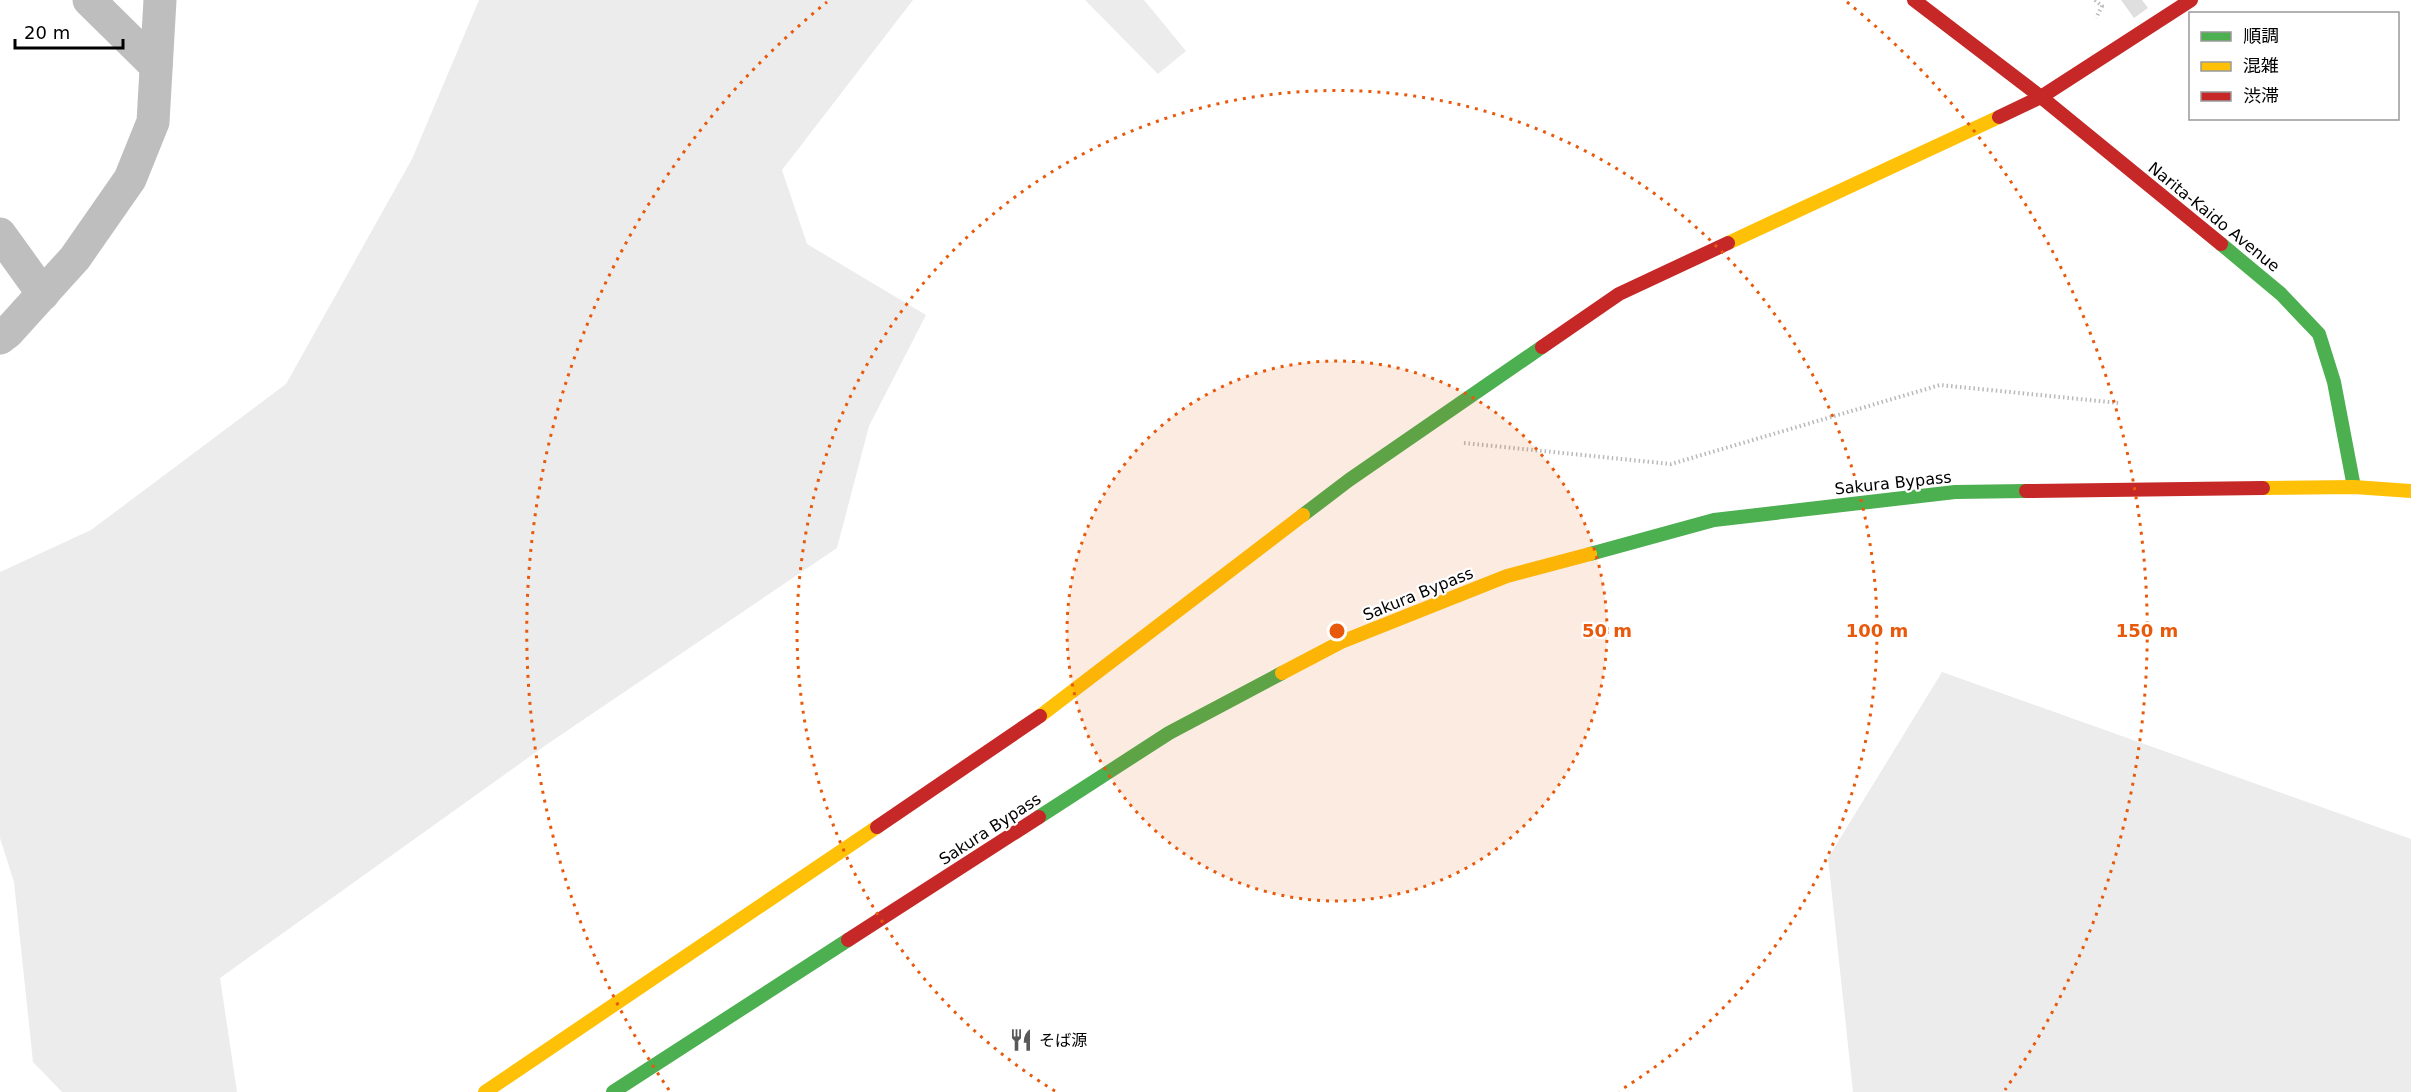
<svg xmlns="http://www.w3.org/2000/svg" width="2411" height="1092" font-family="'DejaVu Sans','Noto Sans JP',sans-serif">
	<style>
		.green { fill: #ececec }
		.building { fill: #dfdfdf }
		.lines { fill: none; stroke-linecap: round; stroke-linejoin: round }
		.path { stroke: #b9b9b9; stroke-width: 4; stroke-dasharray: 1.5 3; stroke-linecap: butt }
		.street { stroke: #bebebe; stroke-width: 33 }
		.fast { stroke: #4caf50; stroke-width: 14 }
		.slow { stroke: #ffc107; stroke-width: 14 }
		.jam { stroke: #c62828; stroke-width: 14 }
		.ring { fill: none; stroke: #e8590c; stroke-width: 3; stroke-dasharray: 3 6 }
		.labels { text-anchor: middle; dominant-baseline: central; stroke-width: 4.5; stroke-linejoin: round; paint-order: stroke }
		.street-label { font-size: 16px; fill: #000; stroke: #fff }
		.poi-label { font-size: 16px; fill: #000; stroke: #fff; text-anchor: start }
		.centre { fill: #e8590c; stroke: #fff; stroke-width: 3 }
		.ring-label { font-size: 18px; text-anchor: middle; font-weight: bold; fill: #e8590c; stroke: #fff; stroke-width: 4.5; stroke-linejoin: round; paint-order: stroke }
	</style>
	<rect width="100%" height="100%" fill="#fff"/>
	<!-- green -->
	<g class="green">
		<polygon points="479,0 913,0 782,170 807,244 926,315 869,426 837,548 546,745 220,978 237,1092 62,1092 33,1062 14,882 0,838 0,572 91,530 286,384 412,159"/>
		<polygon points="1085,0 1144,0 1186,51 1158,74"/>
		<polygon points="1942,672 2411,839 2411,1092 1853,1092 1828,858"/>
	</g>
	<!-- building -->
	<polygon class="building" points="2121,0 2142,0 2148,8 2134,18"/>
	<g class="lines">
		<!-- path -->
		<g class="path">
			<polyline points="2095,0 2102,6 2096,18"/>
			<polyline points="1464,443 1671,464 1940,385 2119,403"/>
		</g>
		<!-- street -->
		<g class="street">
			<polyline points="89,0 156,66"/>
			<polyline points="0,234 43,294"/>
			<polyline points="0,338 8,332 75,258 130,179 153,122 160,0"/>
		</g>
		<!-- fast -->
		<g class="fast">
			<polyline points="2221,244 2281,294 2319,334 2334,382 2354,487"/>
			<polyline points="1303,515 1349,480 1542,347"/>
			<polyline points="1590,554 1714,520 1955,492 2026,491"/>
			<polyline points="1039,817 1169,733 1282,673"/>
			<polyline points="613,1092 848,940"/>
		</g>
		<!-- slow -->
		<g class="slow">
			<polyline points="1728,243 1999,117"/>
			<polyline points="2263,488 2354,487 2411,491"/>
			<polyline points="1282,673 1341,642 1507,576 1590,554"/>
			<polyline points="1040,716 1303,515"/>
			<polyline points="485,1092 877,827"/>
		</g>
		<!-- jam -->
		<g class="jam">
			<polyline points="1914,0 2041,97 2221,244"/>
			<polyline points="1999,117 2041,97 2191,0"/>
			<polyline points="1542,347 1619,294 1728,243"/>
			<polyline points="2026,491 2263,488"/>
			<polyline points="877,827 1040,716"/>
			<polyline points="848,940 1039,817"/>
		</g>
	</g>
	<!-- distance rings -->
	<circle cx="1337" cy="631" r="270" fill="#e8590c" fill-opacity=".12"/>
	<g class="ring">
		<circle cx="1337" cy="631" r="270"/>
		<path d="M1055 1091A540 540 0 1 1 1619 1091"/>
		<path d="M669 1090A810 810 0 0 1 827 2M1847 2A810 810 0 0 1 2005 1090"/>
	</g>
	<!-- icons -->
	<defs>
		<g id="restaurant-bare" transform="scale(1.8)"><path d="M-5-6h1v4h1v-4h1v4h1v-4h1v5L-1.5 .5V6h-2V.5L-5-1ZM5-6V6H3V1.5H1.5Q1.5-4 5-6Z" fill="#595959" stroke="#fff" stroke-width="2.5" paint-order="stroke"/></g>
	</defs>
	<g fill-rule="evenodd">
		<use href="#restaurant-bare" x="1021" y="1040"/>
	</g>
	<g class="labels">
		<!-- street labels -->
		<g class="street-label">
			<text transform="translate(2214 217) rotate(39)">Narita-Kaido Avenue</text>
			<text transform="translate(1893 483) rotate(-6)">Sakura Bypass</text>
			<text transform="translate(1418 594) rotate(-22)">Sakura Bypass</text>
			<text transform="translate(990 829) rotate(-33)">Sakura Bypass</text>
		</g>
		<!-- poi labels -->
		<g class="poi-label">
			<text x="1039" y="1040">そば源</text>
		</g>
	</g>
	<circle cx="1337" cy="631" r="9" class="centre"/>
	<g class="ring-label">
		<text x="1607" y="637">50 m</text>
		<text x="1877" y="637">100 m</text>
		<text x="2147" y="637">150 m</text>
	</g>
	<!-- legend -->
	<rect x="2189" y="12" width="210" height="108" fill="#ffffff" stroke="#999999" stroke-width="1.5"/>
	<rect x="2201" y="32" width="30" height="9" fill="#4caf50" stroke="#999999" stroke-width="1.5"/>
	<text x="2243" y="42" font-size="18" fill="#000000">順調</text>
	<rect x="2201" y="62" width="30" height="9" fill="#ffc107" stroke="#999999" stroke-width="1.5"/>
	<text x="2243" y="72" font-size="18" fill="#000000">混雑</text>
	<rect x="2201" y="92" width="30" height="9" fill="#c62828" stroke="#999999" stroke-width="1.5"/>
	<text x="2243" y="102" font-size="18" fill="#000000">渋滞</text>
	<!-- scale -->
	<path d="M15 39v9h108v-9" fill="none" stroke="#000000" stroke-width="3"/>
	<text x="24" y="39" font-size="18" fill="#000000" stroke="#ffffff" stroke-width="4.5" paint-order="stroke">20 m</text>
</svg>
